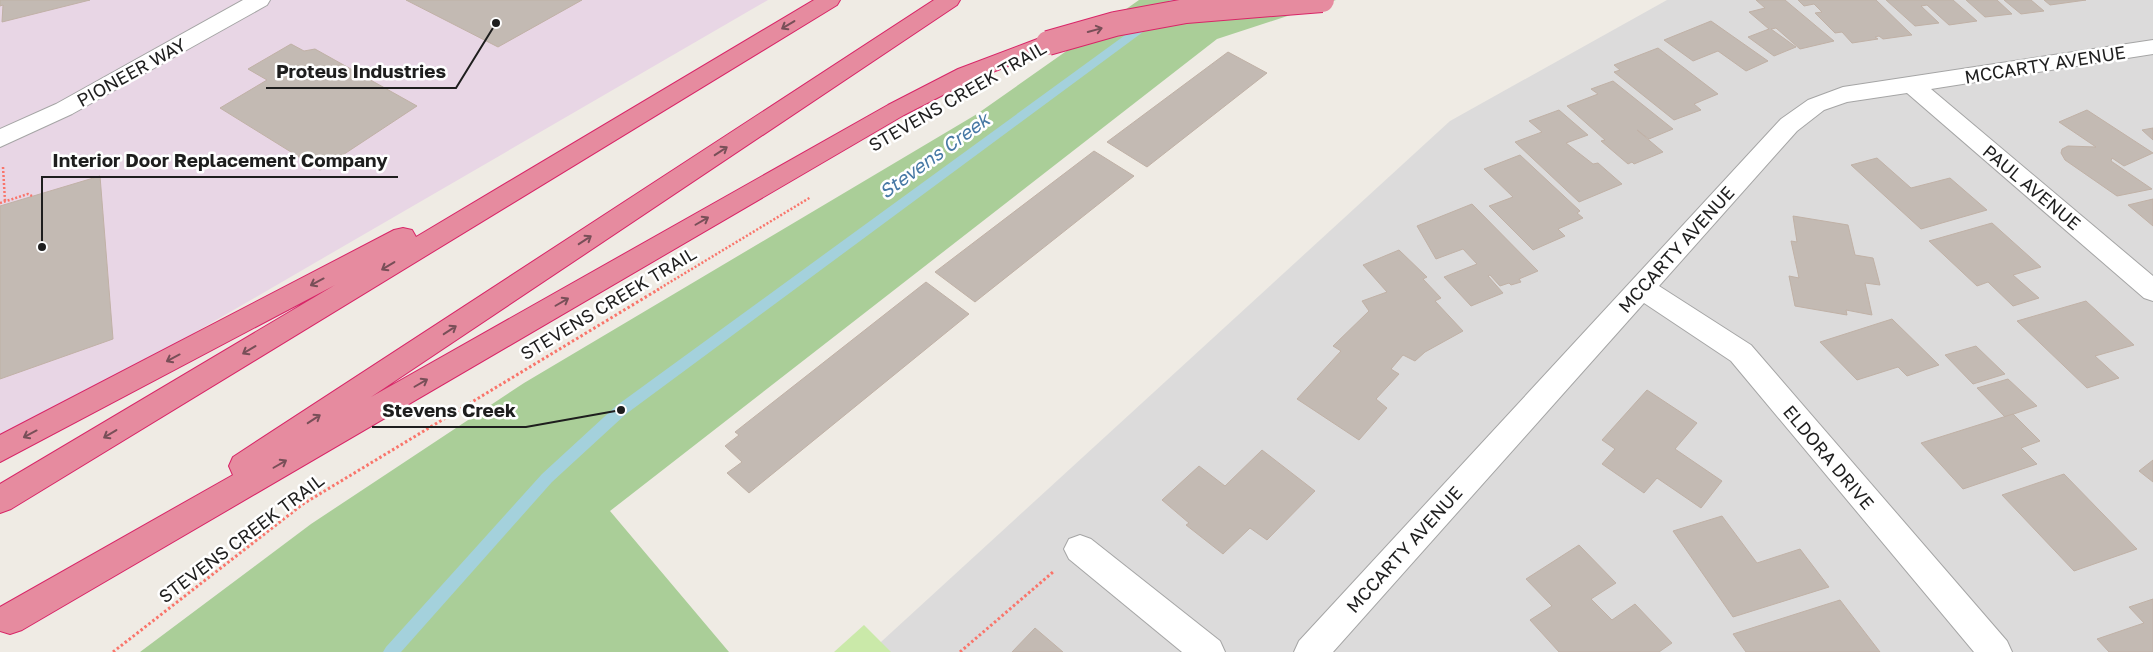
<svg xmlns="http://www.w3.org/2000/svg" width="2153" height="652" font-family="'Golos Text',sans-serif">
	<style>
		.residential { fill: #dcdbdb }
		.industrial { fill: #e8d6e5 }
		.grass { fill: #cae9a9 }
		.forest { fill: #aace98 }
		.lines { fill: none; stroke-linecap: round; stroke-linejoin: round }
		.stream { fill: #a4d1dc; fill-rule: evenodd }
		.building { fill: #c3bab3; stroke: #c0b1a6 }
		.minor-casing { stroke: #a5a5a5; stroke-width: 2 }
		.motorway-casing { stroke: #d82567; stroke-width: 2 }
		.path-far1 { stroke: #f9756b; stroke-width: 2.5; stroke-dasharray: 2 2; stroke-linecap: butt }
		.path { stroke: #f9756b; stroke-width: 3; stroke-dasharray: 2.5 2.5; stroke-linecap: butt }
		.minor { fill: #fff; fill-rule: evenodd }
		.motorway { fill: #e68b9f; fill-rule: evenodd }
		.motorway-bridge-casing { stroke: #d82567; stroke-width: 26; stroke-linecap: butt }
		.motorway-bridge { stroke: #e68b9f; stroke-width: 24 }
		.oneway { stroke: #784f58 }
		.labels { text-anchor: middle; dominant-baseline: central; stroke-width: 5; stroke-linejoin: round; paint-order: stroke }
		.street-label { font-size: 18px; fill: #1e1e1e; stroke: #fff }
		.water-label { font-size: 19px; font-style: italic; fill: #4879a5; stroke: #fff }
		.leader { fill: none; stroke: #1e1e1e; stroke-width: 2 }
		.callout-dot { fill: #1e1e1e; stroke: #fff; stroke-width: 2 }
		.callout-label { font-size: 19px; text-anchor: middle; font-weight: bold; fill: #1e1e1e; stroke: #fff; stroke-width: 5; stroke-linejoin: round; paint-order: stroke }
	</style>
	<rect width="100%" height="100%" fill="#efebe4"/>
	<!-- residential -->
	<polygon class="residential" points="1667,0 2153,0 2153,652 870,652 1450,121"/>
	<!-- industrial -->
	<polygon class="industrial" points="0,0 768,0 137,366 0,436"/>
	<!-- grass -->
	<polygon class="grass" points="864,625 891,652 834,652"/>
	<!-- forest -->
	<polygon class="forest" points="1139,0 1336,0 1217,39 610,511 729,652 140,652 311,524 524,383 977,114"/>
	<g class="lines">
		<!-- stream -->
		<polygon class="stream" points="1170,0 1181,0 1147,29 626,414 552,482 401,652 383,652 386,647 542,474 616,406 1139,25"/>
	</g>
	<!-- building -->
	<g class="building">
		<polygon points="0,0 90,0 2,22 3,5 0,6"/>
		<polygon points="406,0 582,0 498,47"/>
		<polygon points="1756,0 1785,0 1834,41 1800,49 1776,28 1771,29 1796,47 1774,56 1748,37 1769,29 1749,12 1765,8"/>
		<polygon points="1798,0 1876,0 1912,35 1883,39 1879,36 1875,37 1878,39 1852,43 1842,32 1835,33 1815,13 1822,12 1814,4 1804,6"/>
		<polygon points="1886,0 1953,0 1977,21 1949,25 1927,5 1921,6 1939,23 1915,26"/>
		<polygon points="1966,0 1997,0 2012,14 1985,17"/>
		<polygon points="2004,0 2031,0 2044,11 2021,14"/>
		<polygon points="2044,0 2086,0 2050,5"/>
		<polygon points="1711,21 1768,61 1746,71 1718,51 1693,61 1664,40"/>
		<polygon points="291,44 304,51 315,49 417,106 320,170 220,108 267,80 248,69"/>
		<polygon points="1658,48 1718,94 1694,104 1701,110 1674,120 1614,72 1620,70 1614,65"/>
		<polygon points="1228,52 1267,73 1147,167 1107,142"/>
		<polygon points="1613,81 1673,129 1649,139 1637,130 1663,152 1634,164 1632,162 1628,164 1601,141 1605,140 1567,106 1598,94 1591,89"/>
		<polygon points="1559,110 1588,135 1566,143 1593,164 1598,163 1622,184 1579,202 1515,142 1542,132 1529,121"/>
		<polygon points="2087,110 2153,153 2124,166 2112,158 2111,161 2152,189 2117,196 2065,160 2061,153 2062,149 2068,146 2096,147 2059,122"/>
		<polygon points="2153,128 2153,140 2142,130"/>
		<polygon points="1094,151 1134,176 975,302 935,272"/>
		<polygon points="1520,155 1580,211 1577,213 1583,218 1558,229 1565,236 1533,250 1489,206 1513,197 1484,169"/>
		<polygon points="1877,158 1911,188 1950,178 1987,210 1921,229 1851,165"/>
		<polygon points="100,176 113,339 0,379 0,206"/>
		<polygon points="2153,199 2153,226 2128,205"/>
		<polygon points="1472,204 1538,271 1519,279 1521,282 1511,285 1509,283 1500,286 1490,275 1488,276 1503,293 1471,306 1444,277 1477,264 1463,249 1436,259 1417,226"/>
		<polygon points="1793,216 1848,225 1855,255 1873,258 1880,285 1865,283 1872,315 1846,310 1847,315 1795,306 1789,276 1799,278 1791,241 1797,242"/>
		<polygon points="1992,223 2041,267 2013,275 2039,298 2013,306 1988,282 1977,286 1929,241"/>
		<polygon points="1399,250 1427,277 1423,279 1441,298 1435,301 1463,331 1425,352 1415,361 1403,355 1391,369 1399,374 1376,399 1387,408 1359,440 1297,399 1341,351 1333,346 1369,311 1362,301 1387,292 1363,265"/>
		<polygon points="926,282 969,314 749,493 727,473 742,462 725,446 739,435 735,432"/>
		<polygon points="2086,301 2134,345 2095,356 2119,378 2087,388 2017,321"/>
		<polygon points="1892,319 1939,365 1907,376 1898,367 1857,380 1820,342"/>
		<polygon points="1976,346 2005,374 1973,384 1945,355"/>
		<polygon points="2008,379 2037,406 2005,417 1977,388"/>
		<polygon points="1647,390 1697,423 1675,449 1722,481 1701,508 1657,478 1644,493 1602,464 1615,449 1602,440"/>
		<polygon points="2013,414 2040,441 2021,448 2037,464 1963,489 1921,443"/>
		<polygon points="1262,450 1315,491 1267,540 1250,528 1223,554 1186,525 1189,523 1162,500 1199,466 1225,486"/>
		<polygon points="2153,460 2153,482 2139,471"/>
		<polygon points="2064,474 2137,549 2074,571 2002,495"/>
		<polygon points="1722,516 1757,563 1800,549 1829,587 1733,617 1673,531"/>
		<polygon points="1579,545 1616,583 1591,599 1612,620 1635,604 1672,643 1659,652 1559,652 1530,620 1552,606 1526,579"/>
		<polygon points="2153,599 2153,652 2109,652 2097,639 2144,623 2129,607"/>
		<polygon points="1840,600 1880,652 1746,652 1733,634"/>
		<polygon points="1035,628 1063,652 1012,652"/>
	</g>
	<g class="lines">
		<!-- minor casing -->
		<g class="minor-casing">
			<g id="minor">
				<polygon points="243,0 270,0 267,5 72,114 0,147 0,129 56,104"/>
				<polygon points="2153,40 2153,54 1931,89 2153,276 2153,301 2144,298 1907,93 1847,102 1824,110 1797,131 1659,286 1751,345 2007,641 2012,652 1974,652 1731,361 1644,303 1333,652 1294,652 1299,641 1781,119 1808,100 1843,87"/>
				<polygon points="1080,535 1091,539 1220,641 1225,652 1182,652 1069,559 1064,549 1069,539"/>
			</g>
		</g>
		<!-- motorway casing -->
		<g class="motorway-casing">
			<g id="motorway">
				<polygon points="814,0 840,0 837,5 11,509 0,513 0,484 335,285 0,462 0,435 394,230 403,228 412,230 416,237"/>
				<polygon points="934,0 960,0 957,5 371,397 888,105 958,69 1040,38 1048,36 1056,38 1059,43 1056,48 974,79 904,115 22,630 10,634 0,631 0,607 233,475 229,466 233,457"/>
			</g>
		</g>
		<!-- path-far1 -->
		<g class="path-far1">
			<polyline points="3,167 5,201"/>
			<polyline points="0,203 28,194 32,196"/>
			<polyline points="657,290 811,197"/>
		</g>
		<!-- path -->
		<g class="path">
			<polyline points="113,652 303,504 659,289"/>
			<polyline points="960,652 1053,572"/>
		</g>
		<!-- minor -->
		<use href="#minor" class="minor"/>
		<!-- motorway -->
		<use href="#motorway" class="motorway"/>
		<!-- motorway-bridge casing -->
		<g class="motorway-bridge-casing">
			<polyline id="motorway-bridge" points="1048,43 1115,24 1186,11 1322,0"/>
		</g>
		<!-- motorway-bridge -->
		<use href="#motorway-bridge" class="motorway-bridge"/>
	</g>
	<!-- one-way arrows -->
	<defs><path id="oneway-shaft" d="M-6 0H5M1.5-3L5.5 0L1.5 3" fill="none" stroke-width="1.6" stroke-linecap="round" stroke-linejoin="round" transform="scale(1.25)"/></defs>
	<g class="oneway">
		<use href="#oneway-shaft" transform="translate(788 25) rotate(149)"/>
		<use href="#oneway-shaft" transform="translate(1095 30) rotate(-15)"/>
		<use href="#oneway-shaft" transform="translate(721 151) rotate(-33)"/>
		<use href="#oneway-shaft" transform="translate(702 221) rotate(-30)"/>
		<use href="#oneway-shaft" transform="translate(585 240) rotate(-33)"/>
		<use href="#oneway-shaft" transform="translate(388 266) rotate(149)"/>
		<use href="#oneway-shaft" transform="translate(317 282) rotate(152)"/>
		<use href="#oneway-shaft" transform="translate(562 302) rotate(-30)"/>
		<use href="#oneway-shaft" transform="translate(450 330) rotate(-33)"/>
		<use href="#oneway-shaft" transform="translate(249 350) rotate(149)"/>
		<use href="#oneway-shaft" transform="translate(173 358) rotate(152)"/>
		<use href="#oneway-shaft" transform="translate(421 383) rotate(-30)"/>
		<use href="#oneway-shaft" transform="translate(314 419) rotate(-33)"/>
		<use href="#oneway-shaft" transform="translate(30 434) rotate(152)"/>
		<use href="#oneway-shaft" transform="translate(110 434) rotate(149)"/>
		<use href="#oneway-shaft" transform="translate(280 464) rotate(-30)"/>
	</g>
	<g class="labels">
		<!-- street labels -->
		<g class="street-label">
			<text transform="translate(2045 64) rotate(-9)">MCCARTY AVENUE</text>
			<text transform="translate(131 72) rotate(-29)">PIONEER WAY</text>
			<text transform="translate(957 96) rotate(-30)">STEVENS CREEK TRAIL</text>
			<text transform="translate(2032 187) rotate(40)">PAUL AVENUE</text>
			<text transform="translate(1676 249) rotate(-48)">MCCARTY AVENUE</text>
			<text transform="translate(608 303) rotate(-31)">STEVENS CREEK TRAIL</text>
			<text transform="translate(1829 457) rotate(50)">ELDORA DRIVE</text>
			<text transform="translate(241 538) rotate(-37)">STEVENS CREEK TRAIL</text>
			<text transform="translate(1404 549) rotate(-48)">MCCARTY AVENUE</text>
		</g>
		<!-- water labels -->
		<g class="water-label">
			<text transform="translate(934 155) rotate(-36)">Stevens Creek</text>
		</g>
	</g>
	<!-- callouts -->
	<path class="leader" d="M496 23L456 88H266M42 247L42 177H398M621 410L526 427H372"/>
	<g class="callout-dot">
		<circle cx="496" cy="23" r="5"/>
		<circle cx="42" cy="247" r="5"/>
		<circle cx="621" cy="410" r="5"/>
	</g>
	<g class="callout-label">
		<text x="361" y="78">Proteus Industries</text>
		<text x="220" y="167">Interior Door Replacement Company</text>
		<text x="449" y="417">Stevens Creek</text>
	</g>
</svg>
